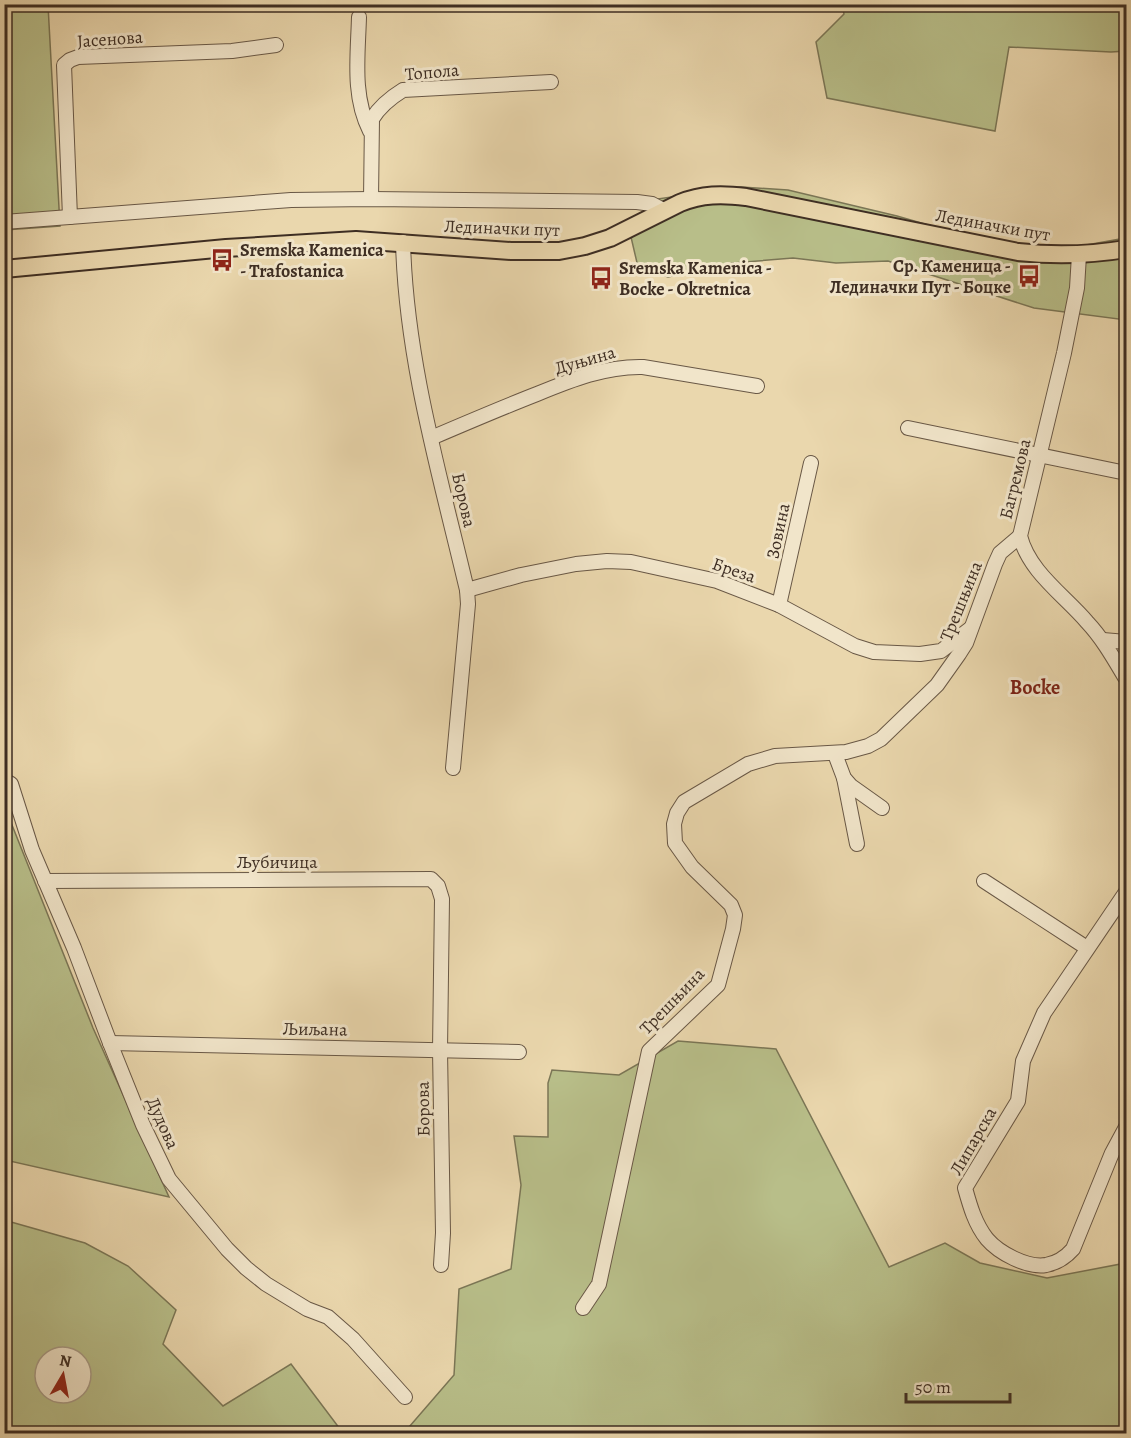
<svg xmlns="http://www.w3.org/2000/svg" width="1131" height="1438" font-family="Alegreya,serif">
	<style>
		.green { fill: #b8be89; stroke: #7b7656; stroke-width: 1.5; fill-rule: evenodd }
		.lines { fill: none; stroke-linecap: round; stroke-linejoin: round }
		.minor-casing { stroke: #695846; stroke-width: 16 }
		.major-casing { stroke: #3e2e23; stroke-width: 20 }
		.minor { stroke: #f1e5ca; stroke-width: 14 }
		.major { stroke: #ead7ad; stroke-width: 16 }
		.labels { text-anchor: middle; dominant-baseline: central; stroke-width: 6; stroke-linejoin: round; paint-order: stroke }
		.street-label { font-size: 18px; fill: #3e2e23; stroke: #f1e5ca }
		.poi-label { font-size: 18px; font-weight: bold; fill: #3e2e23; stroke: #f1e5ca; text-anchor: start }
		.neighbourhood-label { font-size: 20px; font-weight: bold; fill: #7a1f14; stroke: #f1e5ca }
	</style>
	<rect width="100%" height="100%" fill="#ead7ad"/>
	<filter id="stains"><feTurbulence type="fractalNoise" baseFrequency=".00333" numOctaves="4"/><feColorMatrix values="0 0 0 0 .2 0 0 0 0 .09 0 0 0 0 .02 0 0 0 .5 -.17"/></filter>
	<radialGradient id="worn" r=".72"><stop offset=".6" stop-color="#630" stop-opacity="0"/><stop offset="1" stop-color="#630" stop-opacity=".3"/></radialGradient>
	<!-- green -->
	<g class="green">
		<polygon points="5,5 48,5 60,226 5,230"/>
		<polygon points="842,5 1126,5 1126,51 1111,52 1009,47 995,131 827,98 816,42 844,14"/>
		<polygon points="741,187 788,190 897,216 990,243 1053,251 1126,238 1126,320 1034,308 888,261 836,263 793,258 733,263 668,277 638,267 631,237 664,216 657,199"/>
		<polygon points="6,810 93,1028 169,1197 5,1160 4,1068 7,1068 4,1062 4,812"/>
		<polygon points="678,1041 776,1049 889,1267 945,1243 980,1263 1047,1278 1126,1263 1126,1433 403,1434 454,1375 459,1289 511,1269 521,1185 514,1136 548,1137 548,1083 552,1070 619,1075"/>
		<path d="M4 1220 85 1243 128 1266 176 1310 163 1344 223 1406 291 1364 343 1433H5ZM45 1357H81V1393H45Z"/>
	</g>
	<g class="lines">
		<!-- minor casing -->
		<g class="minor-casing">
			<g id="minor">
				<path d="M359 17C358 55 352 96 370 131"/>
				<path d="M371 199 372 119C380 106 390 98 403 90L551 82"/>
				<polyline points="70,217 64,65 70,60 78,57 232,51 276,45"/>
				<polyline points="4,222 291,200 371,199 637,202 652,204 665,211"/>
				<path d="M403 242C406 361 440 475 467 590L468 604 453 768"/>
				<path d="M1079 255 1077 288 1064 353 1020 536C1029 572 1064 595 1087 622 1103 639 1114 659 1126 679"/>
				<polyline points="908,428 1126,473"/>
				<path d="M431 438C466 423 501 408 537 394 571 380 606 366 643 367L757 386"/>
				<polyline points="467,590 521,575 576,564 607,561 631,562 717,581 779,605 855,646 874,652 920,654 941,651 971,628"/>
				<polyline points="779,605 811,463"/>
				<polyline points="1103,640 1126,642"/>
				<polyline points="835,754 844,778 851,786 882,808"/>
				<polyline points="844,778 857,844"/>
				<polyline points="4,780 11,784 32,850 74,948 110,1043 143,1125 169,1179 227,1249 246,1268 266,1284 307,1309 328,1317 353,1339 405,1397"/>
				<polyline points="45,881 431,879 438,886 442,899 440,1050 443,1233 441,1265"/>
				<polyline points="984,881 1087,948"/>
				<path d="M1126 892 1044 1013 1023 1061 1018 1101 965 1188C970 1206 975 1224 987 1239 999 1253 1027 1268 1046 1265 1057 1263 1066 1257 1073 1249L1112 1153 1126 1127"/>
				<polyline points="110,1043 519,1052"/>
				<polyline points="583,1308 599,1284 649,1051 718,985 733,929 735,915 731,905 692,867 675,843 674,824 677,813 684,802 748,764 775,756 846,752 868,746 881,739 937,685 959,654 966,643 995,564 1000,553 1020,536"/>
			</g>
		</g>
		<!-- major casing -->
		<g class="major-casing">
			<path id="major" d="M4 269 226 248 356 240 511 251H559L585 246 610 238 680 203C702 194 722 194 746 197L1018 252C1055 256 1090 255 1126 249"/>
		</g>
		<!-- minor -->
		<use href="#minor" class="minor"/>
		<!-- major -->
		<use href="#major" class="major"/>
	</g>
	<!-- icons -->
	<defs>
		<g id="bus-bare" transform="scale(1.8)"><path d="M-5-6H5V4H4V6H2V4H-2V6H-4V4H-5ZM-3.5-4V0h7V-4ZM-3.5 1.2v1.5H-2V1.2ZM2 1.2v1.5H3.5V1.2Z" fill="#8f2418" stroke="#f1e5ca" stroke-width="2.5" paint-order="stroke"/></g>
	</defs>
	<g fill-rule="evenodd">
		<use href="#bus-bare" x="222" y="260"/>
		<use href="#bus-bare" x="1029" y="276"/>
		<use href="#bus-bare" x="601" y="278"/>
	</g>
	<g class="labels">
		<!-- street labels -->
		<g class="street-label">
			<text transform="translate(110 39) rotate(-4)">Јасенова</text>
			<text transform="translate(432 72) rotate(-5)">Топола</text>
			<text transform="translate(993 225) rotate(10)">Лединачки пут</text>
			<text transform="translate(502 228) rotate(2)">Лединачки пут</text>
			<text transform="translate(585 360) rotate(-16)">Дуњина</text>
			<text transform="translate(1015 479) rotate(-76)">Багремова</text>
			<text transform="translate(464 500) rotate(77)">Борова</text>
			<text transform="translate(778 531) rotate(-78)">Зовина</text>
			<text transform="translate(734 570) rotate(19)">Бреза</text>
			<text transform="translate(961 601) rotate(-68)">Трешњина</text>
			<text x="277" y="862">Љубичица</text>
			<text transform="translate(672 1001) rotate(-46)">Трешњина</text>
			<text transform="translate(315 1029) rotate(1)">Љиљана</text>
			<text transform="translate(423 1109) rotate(-91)">Борова</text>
			<text transform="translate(163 1123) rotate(66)">Дудова</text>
			<text transform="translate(973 1141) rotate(-60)">Липарска</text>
		</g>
		<!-- poi labels -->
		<g class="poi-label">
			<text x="240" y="250">Sremska Kamenica<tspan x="240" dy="21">- Trafostanica</tspan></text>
			<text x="1011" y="266" text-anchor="end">Ср. Каменица -<tspan x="1011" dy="21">Лединачки Пут - Боцке</tspan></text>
			<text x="619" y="268">Sremska Kamenica -<tspan x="619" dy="21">Bocke - Okretnica</tspan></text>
		</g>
		<!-- neighbourhood labels -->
		<g class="neighbourhood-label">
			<text x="1035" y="687">Bocke</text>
		</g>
	</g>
	<!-- margin -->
	<rect width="1131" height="1438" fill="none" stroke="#ead7ad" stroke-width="24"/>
	<rect x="6" y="6" width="1119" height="1426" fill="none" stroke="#3e2e23" stroke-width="3"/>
	<rect x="12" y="12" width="1107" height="1414" fill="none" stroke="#3e2e23" stroke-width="1.5"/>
	<!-- north arrow -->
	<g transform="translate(63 1375) rotate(10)"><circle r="28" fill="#f1e5ca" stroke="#a99c87" stroke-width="1.5"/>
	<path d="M0-4.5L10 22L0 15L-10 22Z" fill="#8f2418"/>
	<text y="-9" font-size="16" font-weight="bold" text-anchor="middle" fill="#3e2e23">N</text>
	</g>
	<!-- scale -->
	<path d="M906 1393v9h104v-9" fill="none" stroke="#3e2e23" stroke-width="3"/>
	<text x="915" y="1393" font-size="18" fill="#3e2e23" stroke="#f1e5ca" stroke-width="4.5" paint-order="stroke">50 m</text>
	<rect width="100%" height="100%" filter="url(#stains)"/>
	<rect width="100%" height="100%" fill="url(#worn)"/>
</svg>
